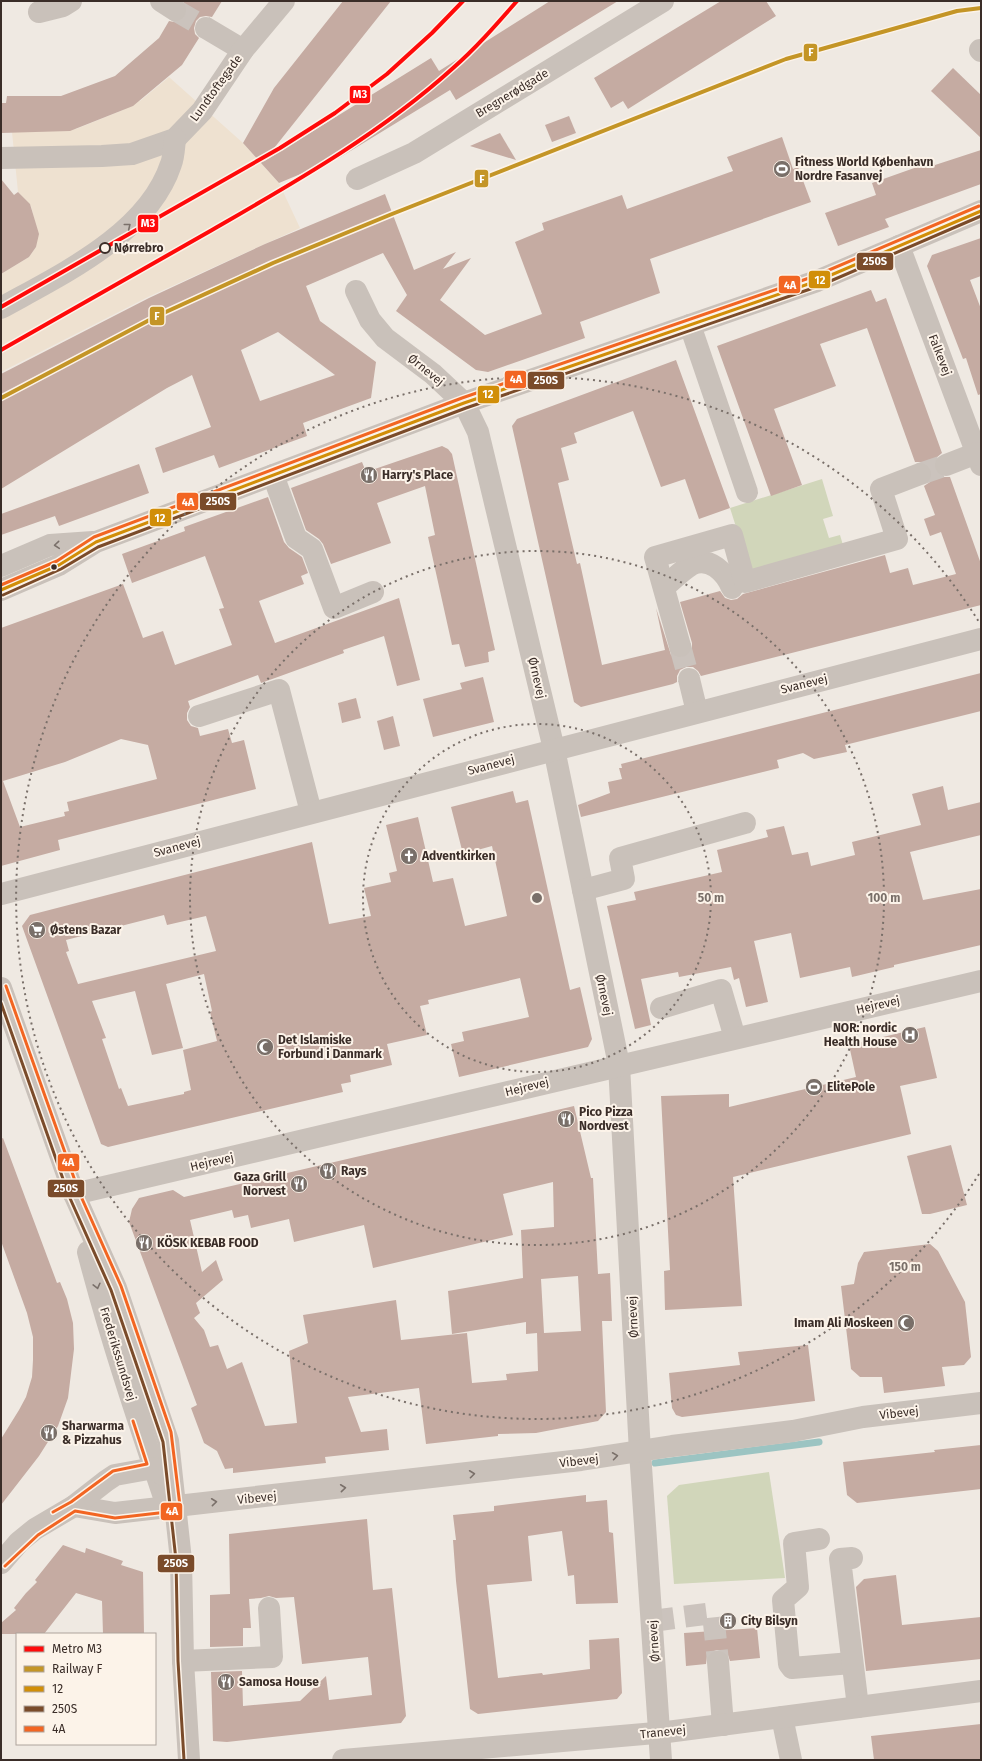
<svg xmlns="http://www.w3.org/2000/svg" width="982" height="1761" viewBox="0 0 982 1761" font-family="'Fira Sans',sans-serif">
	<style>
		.green { fill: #d1d6ba }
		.plaza { fill: #eee1d0 }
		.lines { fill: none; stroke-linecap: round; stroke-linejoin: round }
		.stream { stroke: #9cc4c2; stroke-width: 7 }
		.building { fill: #c5aba2; fill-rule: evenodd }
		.minor-tunnel { stroke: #cbc3bd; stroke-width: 22; stroke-dasharray: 22 11; stroke-linecap: butt }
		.minor { stroke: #c9c1ba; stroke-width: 22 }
		.bus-1-casing { stroke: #fcf3e9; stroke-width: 6 }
		.bus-2-casing { stroke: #fcf3e9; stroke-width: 6 }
		.bus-3-casing { stroke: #fcf3e9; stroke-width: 6 }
		.bus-1 { stroke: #d18e08; stroke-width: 3 }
		.bus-2 { stroke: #7a4b2a; stroke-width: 3 }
		.bus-3 { stroke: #f26522; stroke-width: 3 }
		.rail-1-casing { stroke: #fcf3e9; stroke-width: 7 }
		.rail-1 { stroke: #c49526; stroke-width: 4 }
		.metro-1-casing { stroke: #fcf3e9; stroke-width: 7 }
		.metro-1 { stroke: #ff0a0a; stroke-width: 4 }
		.oneway { stroke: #7a706a }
		.ring { fill: none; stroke: #796f69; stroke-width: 2; stroke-dasharray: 2 4 }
		.stop-dot { fill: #fcf3e9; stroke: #3a2d28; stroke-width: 2 }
		.bus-dot { fill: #3a2d28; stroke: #fcf3e9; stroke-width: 1.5 }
		.labels { text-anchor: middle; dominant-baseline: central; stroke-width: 4; stroke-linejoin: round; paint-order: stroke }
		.street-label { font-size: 12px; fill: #3a2d28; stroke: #fcf3e9 }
		.poi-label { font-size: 12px; font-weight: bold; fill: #3a2d28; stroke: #fcf3e9; text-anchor: start }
		.stop-label { font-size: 12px; font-weight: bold; fill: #3a2d28; stroke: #fcf3e9; text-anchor: start }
		.centre { fill: #796f69; stroke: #fcf3e9; stroke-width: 2 }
		.ring-label { font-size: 12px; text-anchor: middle; font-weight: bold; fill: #796f69; stroke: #fcf3e9; stroke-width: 4; stroke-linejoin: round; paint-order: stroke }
		.line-badge { stroke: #fcf3e9; stroke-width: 1.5 }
		.badge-label { font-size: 11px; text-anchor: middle; font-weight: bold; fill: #fff }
	</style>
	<rect width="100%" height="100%" fill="#efe9e2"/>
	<g class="green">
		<polygon points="822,479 833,516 823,519 829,538 840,535 843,545 751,574 730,508"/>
		<polygon points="769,1472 785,1578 674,1584 667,1496 679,1485"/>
	</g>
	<polygon class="plaza" points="169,77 243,143 279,183 300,228 148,297 1,372 1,274 29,257 36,247 37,230 31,206 18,192 12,132 76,129 123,110 135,96 140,101"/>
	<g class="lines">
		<polyline class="stream" points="655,1463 819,1442"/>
	</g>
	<g class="building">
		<polygon points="183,1 222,1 212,17 206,16 200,17 196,21 194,28 195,34 199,38 182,65 133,106 70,131 1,133 1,103 6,103 7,96 61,96 115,76 159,38 169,21 174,22 180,21 185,17 187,10"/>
		<polygon points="343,1 391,1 263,162 431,58 439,71 550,1 618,1 456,100 450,90 339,158 279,183 243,143 274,88"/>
		<polygon points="721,1 766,1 776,16 628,109 623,101 611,108 594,78"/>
		<polygon points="953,68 981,95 981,138 931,91"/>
		<polygon points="569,116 576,133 552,142 545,125"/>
		<polygon points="500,133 516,160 470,146"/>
		<path d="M 782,137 L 793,169 L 798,167 L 811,202 L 650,259 L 660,293 L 580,322 L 585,338 L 488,372 L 476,370 L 396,311 L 407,295 L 383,253 L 306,286 L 320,321 L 376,362 L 371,398 L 303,423 L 307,436 L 219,468 L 214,455 L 163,473 L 155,448 L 211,427 L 192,375 L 167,388 L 1,489 L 1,374 L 149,298 L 265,244 L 385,194 L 414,270 L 456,252 L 443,269 L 471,258 L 440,300 L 485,335 L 542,314 L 515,242 L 544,230 L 542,223 L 622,195 L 627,209 L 733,171 L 727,157 ZM 278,332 L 335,375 L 260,401 L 241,350 Z"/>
		<polygon points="981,150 981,184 885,219 889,227 838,246 825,213 876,195 872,183 934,161 935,165"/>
		<polygon points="1,179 14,195 18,192 30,204 39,234 36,247 29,257 1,274"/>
		<polygon points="981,238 981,276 970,280 981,309 981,394 978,395 966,358 963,359 927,266 932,255"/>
		<polygon points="871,290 876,302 886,298 942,453 936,458 934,463 934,469 938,475 944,477 950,477 981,564 981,605 701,676 698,671 693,667 686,667 680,670 677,676 677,682 673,684 581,707 574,702 512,426 517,419 676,360 730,508 699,519 685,479 661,487 633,411 574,433 577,443 561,448 569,480 558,483 577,564 580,563 602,665 665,650 656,608 671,655 677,658 684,658 689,655 692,649 692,643 680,602 720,591 725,598 731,600 737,599 743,594 885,555 890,573 908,568 913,585 956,574 941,532 930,536 924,519 935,515 924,486 930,482 932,476 932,470 928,464 922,462 915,462 867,328 820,344 836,386 774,409 802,485 771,496 717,346"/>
		<polygon points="442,446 448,449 452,454 495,650 488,652 489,662 465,667 459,644 452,645 428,537 435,535 425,486 377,503 391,543 331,564 323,544 319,539 306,530 291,488 362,462 366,472"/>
		<polygon points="139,464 149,493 59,526 55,516 1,535 1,514"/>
		<path d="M 268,497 L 284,542 L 289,548 L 302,557 L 308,573 L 301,576 L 304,584 L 259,601 L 275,643 L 399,598 L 420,680 L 397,686 L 384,636 L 343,650 L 344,653 L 275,678 L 261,683 L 258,675 L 188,701 L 190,707 L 187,713 L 187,720 L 191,726 L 198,728 L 200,736 L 228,729 L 232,743 L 244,740 L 256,789 L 58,840 L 60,850 L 1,866 L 1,628 L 123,584 L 143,638 L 163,631 L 175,665 L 232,645 L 219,609 L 224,608 L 205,556 L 132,583 L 122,554 L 185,531 L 184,527 ZM 121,739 L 148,745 L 157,779 L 67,802 L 69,811 L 64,812 L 65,816 L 20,827 L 3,781 L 65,762 Z"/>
		<polygon points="981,673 981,711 845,745 847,752 814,759 803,753 777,760 779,768 581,817 578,805 610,793 608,782 622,779 619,768 622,768 621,764"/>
		<polygon points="483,677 494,722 433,737 423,699 462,689 460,683"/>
		<polygon points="356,698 361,718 342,723 338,703"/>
		<polygon points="393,716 400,746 384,750 377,721"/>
		<polygon points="943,786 948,810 981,802 981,835 910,852 923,900 981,889 981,945 894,965 894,967 852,977 850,967 800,978 791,933 754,941 768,1002 746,1007 739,978 734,980 731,967 679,977 678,972 641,979 651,1025 635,1029 607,906 636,900 634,892 722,872 717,850 768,837 766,830 784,826 792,855 808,852 811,866 855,855 852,842 921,825 912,794"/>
		<path d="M 513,791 L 516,803 L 528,800 L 570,990 L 580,987 L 592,1039 L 588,1047 L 459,1077 L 451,1044 L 464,1041 L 462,1032 L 529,1017 L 520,978 L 428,1000 L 429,1004 L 420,1006 L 427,1035 L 387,1044 L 392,1065 L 350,1075 L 351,1082 L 341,1084 L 343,1092 L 108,1147 L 101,1144 L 22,926 L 30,915 L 312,842 L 329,924 L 371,916 L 364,888 L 391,882 L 389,873 L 397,871 L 386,825 L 418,817 L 433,882 L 453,878 L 465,926 L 507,916 L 492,846 L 463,854 L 451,807 ZM 164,915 L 167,925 L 206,916 L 216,951 L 78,984 L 66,952 L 69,951 L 66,940 ZM 204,974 L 212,1011 L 210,1012 L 217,1041 L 183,1050 L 191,1090 L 184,1092 L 184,1094 L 128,1106 L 121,1088 L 119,1089 L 102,1039 L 106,1038 L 92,1001 L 135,991 L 152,1055 L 183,1048 L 166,984 Z"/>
		<polygon points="925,1027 937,1078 900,1086 911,1134 733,1177 742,1306 665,1310 664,1271 670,1270 661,1096 729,1094 729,1107 856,1077 849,1045"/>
		<path d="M 574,1106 L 591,1178 L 593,1178 L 598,1274 L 610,1273 L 612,1321 L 602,1321 L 606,1412 L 598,1421 L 536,1433 L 498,1434 L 498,1436 L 426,1444 L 419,1388 L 348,1397 L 361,1432 L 387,1429 L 389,1450 L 325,1457 L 326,1463 L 233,1473 L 233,1468 L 225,1469 L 217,1451 L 204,1443 L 191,1408 L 197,1405 L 129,1222 L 132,1209 L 139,1198 L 173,1190 L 184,1197 ZM 553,1182 L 554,1227 L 521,1230 L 523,1278 L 448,1291 L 452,1334 L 526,1322 L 526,1334 L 537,1333 L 538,1371 L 506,1374 L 507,1380 L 472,1383 L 467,1333 L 401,1340 L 396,1300 L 303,1315 L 308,1343 L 289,1351 L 297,1423 L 265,1426 L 242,1362 L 227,1369 L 218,1345 L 210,1347 L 204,1330 L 194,1318 L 200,1313 L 196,1303 L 223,1280 L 216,1260 L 202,1272 L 190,1220 L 232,1210 L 234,1218 L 248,1215 L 251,1228 L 289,1219 L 294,1242 L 364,1225 L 373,1268 L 513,1235 L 503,1194 ZM 578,1276 L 581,1331 L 544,1333 L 541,1279 Z"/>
		<polygon points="3,1138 57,1283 60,1282 67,1299 73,1323 74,1349 68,1398 58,1426 39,1456 1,1505 1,1439 19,1410 26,1397 32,1377 33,1360 33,1337 27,1313 1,1241 1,1139"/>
		<polygon points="951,1145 967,1205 930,1214 922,1214 907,1156"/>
		<polygon points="930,1244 938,1251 965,1302 971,1357 964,1365 942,1367 945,1386 884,1393 882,1377 860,1377 851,1369 841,1286 854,1284 858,1263 864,1252"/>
		<polygon points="808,1345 815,1401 682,1417 676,1415 672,1408 669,1373 740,1365 738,1352"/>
		<polygon points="981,1445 981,1489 857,1503 847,1495 843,1462 935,1452 934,1450"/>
		<polygon points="586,1495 586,1502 607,1500 609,1532 613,1533 618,1603 576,1604 574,1575 568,1576 562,1531 528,1536 532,1581 487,1585 498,1678 542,1673 543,1675 590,1669 589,1640 619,1638 622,1693 617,1699 478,1714 470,1709 456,1581 453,1540 456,1540 453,1515 494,1511 494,1506"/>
		<polygon points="367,1519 373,1590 392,1588 406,1716 401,1723 227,1742 213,1741 211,1672 242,1671 243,1706 300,1701 326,1676 329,1700 372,1695 368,1657 302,1664 294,1597 276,1598 269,1596 261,1598 249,1599 251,1628 243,1628 243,1646 210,1647 210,1595 230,1594 229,1534"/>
		<polygon points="63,1545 85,1553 86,1548 123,1561 121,1565 143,1572 144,1634 103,1634 102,1601 76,1593 44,1634 1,1634 1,1623 16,1610 14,1608 26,1593 37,1582 35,1580"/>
		<polygon points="896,1575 902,1625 981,1617 981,1659 866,1671 856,1587 864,1579"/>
		<polygon points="757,1628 760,1658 730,1661 728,1655 724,1651 717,1650 711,1652 707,1656 706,1664 686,1666 684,1633"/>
		<polygon points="981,1724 981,1760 874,1760 871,1736"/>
	</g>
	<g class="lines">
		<g class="minor-tunnel">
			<polyline points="175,10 206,28"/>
			<polyline points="920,474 946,465"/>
			<polyline points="680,646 689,679"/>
			<polyline points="652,1621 713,1613 718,1662"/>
		</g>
		<g class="minor">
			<polyline points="161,1 175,10"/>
			<polyline points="39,12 63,6 71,1"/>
			<polyline points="206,28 243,50"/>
			<polyline points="980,50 981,51"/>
			<polyline points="1,158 102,156 132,154 175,139 202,111 243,50 284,1"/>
			<polyline points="357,179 414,153 663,1"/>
			<polyline points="899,246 981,465"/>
			<polyline points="356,291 370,320 385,338 433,374 464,403 478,432 554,749 619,1065 640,1452 661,1760"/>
			<path d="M 1,308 C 62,274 148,234 171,164 C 174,156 174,147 175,139"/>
			<polyline points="690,325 747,492"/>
			<polyline points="946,465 977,453"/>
			<polyline points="273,475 296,538 312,549 334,608 373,592"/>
			<polyline points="1,566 50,545 93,542"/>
			<path d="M 664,587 C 673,580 681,571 691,565 C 709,555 726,573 732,588"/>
			<polyline points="1,590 59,565 96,542 464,403 817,281 981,211"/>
			<polyline points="680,646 655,557 732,535 745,582 897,539 881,489 920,474"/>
			<polyline points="689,679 697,712"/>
			<polyline points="199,716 279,690 311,812"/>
			<polyline points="583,890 624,879 620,858 745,823"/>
			<polyline points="1,894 981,639"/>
			<polyline points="1,988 74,1194 116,1288 168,1441 181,1560 183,1661 189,1760"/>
			<polyline points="661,1008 721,990 735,1038"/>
			<polyline points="74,1194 981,981"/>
			<path d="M 88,1252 C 110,1337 138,1420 166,1503"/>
			<polyline points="74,1506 115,1513 581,1460 672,1446 793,1431 863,1417 981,1403"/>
			<polyline points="819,1539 794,1543 798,1587 783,1600 789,1664 792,1668 851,1663"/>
			<polyline points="852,1558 840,1559 858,1707"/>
			<polyline points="1,1563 19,1542 35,1529 74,1506 106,1481 115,1475 154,1468 165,1476"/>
			<polyline points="183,1661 272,1657 269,1608"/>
			<polyline points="718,1662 723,1725"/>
			<polyline points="782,1717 791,1760"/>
			<polyline points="343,1760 667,1732 981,1691"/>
		</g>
		<defs>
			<polyline id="bus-1" points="1,590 59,565 96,542 464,403 817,281 981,211"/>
			<g id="bus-2">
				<polyline points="3,595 61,569 98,547 466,408 819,286 981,216"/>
				<polyline points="1,1003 69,1196 111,1290 163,1442 176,1560 178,1661 184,1760"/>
			</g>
			<g id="bus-3">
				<polyline points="1,585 57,561 94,537 462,398 815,276 979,206"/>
				<polyline points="53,1512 71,1502 113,1471 147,1464 133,1421"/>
				<polyline points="5,1566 38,1535 75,1511 115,1518 176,1511 180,1506 171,1432 121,1286 79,1192 6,986"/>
			</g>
		</defs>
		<use href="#bus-1" class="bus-1-casing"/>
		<use href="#bus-2" class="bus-2-casing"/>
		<use href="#bus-3" class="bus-3-casing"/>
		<use href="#bus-1" class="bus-1"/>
		<use href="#bus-2" class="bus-2"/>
		<use href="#bus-3" class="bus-3"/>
		<defs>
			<polyline id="rail-1" points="1,398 157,316 273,263 392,214 786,59 957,11 981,8"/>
		</defs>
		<use href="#rail-1" class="rail-1-casing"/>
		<use href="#rail-1" class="rail-1"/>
		<defs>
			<g id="metro-1">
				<polyline points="1,307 280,148 335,113 387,74 432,33 463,1"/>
				<path d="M 1,350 C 71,310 141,270 212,230 C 295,182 380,134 452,69 C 476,48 496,25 517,1"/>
			</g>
		</defs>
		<use href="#metro-1" class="metro-1-casing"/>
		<use href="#metro-1" class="metro-1"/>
	</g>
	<defs><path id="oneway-chevron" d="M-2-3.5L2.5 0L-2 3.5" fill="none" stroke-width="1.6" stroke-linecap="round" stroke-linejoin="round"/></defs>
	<g class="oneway">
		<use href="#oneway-chevron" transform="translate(128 226) rotate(-39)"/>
		<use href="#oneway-chevron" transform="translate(57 545) rotate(175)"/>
		<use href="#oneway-chevron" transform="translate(97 1286) rotate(76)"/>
		<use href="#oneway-chevron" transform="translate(615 1456) rotate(-8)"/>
		<use href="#oneway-chevron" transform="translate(472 1474) rotate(-7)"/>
		<use href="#oneway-chevron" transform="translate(343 1488) rotate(-6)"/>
		<use href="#oneway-chevron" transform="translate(214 1502) rotate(-6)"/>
	</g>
	<g class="ring">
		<circle cx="537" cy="898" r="174"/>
		<circle cx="537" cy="898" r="347"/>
		<path d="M979 1174A521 521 0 1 1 979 622"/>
	</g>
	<defs>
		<symbol id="stadium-disc" viewBox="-11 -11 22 22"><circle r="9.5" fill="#796f69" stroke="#fcf3e9"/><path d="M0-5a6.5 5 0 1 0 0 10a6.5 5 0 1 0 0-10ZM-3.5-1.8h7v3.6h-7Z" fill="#fff"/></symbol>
		<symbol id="restaurant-disc" viewBox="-11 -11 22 22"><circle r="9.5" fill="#796f69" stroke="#fcf3e9"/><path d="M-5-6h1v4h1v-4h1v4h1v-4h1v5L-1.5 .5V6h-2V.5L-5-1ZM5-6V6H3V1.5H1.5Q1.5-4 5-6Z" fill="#fff"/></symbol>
		<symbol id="church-disc" viewBox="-11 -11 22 22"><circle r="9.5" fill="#796f69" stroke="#fcf3e9"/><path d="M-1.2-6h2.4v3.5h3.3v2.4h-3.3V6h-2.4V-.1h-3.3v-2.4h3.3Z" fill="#fff"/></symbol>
		<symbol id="supermarket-disc" viewBox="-11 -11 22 22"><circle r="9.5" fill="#796f69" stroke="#fcf3e9"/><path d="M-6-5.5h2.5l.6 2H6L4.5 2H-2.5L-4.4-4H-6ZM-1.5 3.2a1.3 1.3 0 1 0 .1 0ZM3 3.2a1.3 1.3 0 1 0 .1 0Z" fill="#fff"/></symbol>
		<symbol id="hospital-disc" viewBox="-11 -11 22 22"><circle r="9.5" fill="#796f69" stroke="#fcf3e9"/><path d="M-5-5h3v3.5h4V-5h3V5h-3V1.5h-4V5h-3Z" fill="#fff"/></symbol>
		<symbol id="mosque-disc" viewBox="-11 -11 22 22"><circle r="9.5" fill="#796f69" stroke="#fcf3e9"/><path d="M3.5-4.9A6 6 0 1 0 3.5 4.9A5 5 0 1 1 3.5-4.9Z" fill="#fff"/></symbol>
		<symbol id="building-disc" viewBox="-11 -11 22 22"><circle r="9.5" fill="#796f69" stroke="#fcf3e9"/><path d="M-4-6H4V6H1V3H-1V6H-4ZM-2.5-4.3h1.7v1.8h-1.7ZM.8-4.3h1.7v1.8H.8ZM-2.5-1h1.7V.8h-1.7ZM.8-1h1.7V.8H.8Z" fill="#fff"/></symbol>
	</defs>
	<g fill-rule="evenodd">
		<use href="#stadium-disc" x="772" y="159" width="20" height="20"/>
		<use href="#restaurant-disc" x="359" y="465" width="20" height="20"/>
		<use href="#church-disc" x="399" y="846" width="20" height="20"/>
		<use href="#supermarket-disc" x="27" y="920" width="20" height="20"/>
		<use href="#hospital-disc" x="900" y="1025" width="20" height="20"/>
		<use href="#mosque-disc" x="255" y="1037" width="20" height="20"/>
		<use href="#stadium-disc" x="804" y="1077" width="20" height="20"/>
		<use href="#restaurant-disc" x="556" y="1109" width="20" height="20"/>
		<use href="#restaurant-disc" x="318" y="1161" width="20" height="20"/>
		<use href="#restaurant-disc" x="289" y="1174" width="20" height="20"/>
		<use href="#restaurant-disc" x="134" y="1233" width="20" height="20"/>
		<use href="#mosque-disc" x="896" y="1313" width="20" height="20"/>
		<use href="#restaurant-disc" x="39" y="1423" width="20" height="20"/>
		<use href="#building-disc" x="718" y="1611" width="20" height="20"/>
		<use href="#restaurant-disc" x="216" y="1672" width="20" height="20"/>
	</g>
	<circle class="stop-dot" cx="105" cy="248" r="5"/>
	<circle class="bus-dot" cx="54" cy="567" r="3.5"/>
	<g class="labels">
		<g class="street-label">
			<text transform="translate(216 88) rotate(-54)">Lundtoftegade</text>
			<text transform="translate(512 93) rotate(-31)">Bregnerødgade</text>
			<text transform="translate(940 355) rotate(69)">Falkevej</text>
			<text transform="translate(426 370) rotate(39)">Ørnevej</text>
			<text transform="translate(537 678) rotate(77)">Ørnevej</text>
			<text transform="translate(804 684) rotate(-14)">Svanevej</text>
			<text transform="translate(491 765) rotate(-15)">Svanevej</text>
			<text transform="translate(177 847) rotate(-15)">Svanevej</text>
			<text transform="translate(604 995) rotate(78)">Ørnevej</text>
			<text transform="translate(878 1005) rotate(-13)">Hejrevej</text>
			<text transform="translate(527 1087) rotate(-14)">Hejrevej</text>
			<text transform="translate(212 1162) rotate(-13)">Hejrevej</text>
			<text transform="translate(633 1317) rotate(-93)">Ørnevej</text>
			<text transform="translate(118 1354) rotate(73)">Frederikssundsvej</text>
			<text transform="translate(899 1413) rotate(-7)">Vibevej</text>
			<text transform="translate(579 1461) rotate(-7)">Vibevej</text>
			<text transform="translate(257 1498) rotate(-6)">Vibevej</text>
			<text transform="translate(654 1641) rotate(-94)">Ørnevej</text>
			<text transform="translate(663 1732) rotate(-6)">Tranevej</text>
		</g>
		<g class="poi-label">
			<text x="795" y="162">Fitness World København<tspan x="795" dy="14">Nordre Fasanvej</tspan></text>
			<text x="382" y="475">Harry's Place</text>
			<text x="422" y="856">Adventkirken</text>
			<text x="50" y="930">Østens Bazar</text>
			<text x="897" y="1028" text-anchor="end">NOR: nordic<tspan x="897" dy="14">Health House</tspan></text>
			<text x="278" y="1040">Det Islamiske<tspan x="278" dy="14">Forbund i Danmark</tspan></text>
			<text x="827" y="1087">ElitePole</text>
			<text x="579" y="1112">Pico Pizza<tspan x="579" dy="14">Nordvest</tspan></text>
			<text x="341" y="1171">Rays</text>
			<text x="286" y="1177" text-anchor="end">Gaza Grill<tspan x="286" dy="14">Norvest</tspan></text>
			<text x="157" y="1243">KÖSK KEBAB FOOD</text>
			<text x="893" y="1323" text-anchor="end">Imam Ali Moskeen</text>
			<text x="62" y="1426">Sharwarma<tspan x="62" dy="14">&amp; Pizzahus</tspan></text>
			<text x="741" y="1621">City Bilsyn</text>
			<text x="239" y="1682">Samosa House</text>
		</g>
		<g class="stop-label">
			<text x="114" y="248">Nørrebro</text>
		</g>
	</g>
	<circle cx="537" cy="898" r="6" class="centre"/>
	<g class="ring-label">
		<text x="711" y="902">50 m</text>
		<text x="884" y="902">100 m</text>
		<text x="905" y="1271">150 m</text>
	</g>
	<g class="line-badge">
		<rect x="803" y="43" width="15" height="19" rx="4" fill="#c49526"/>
		<rect x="349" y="85" width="22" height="19" rx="4" fill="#ff0a0a"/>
		<rect x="474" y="169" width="15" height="19" rx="4" fill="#c49526"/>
		<rect x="137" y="214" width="22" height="19" rx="4" fill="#ff0a0a"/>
		<rect x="856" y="252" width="38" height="19" rx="4" fill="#7a4b2a"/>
		<rect x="808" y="270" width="23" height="19" rx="4" fill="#d18e08"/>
		<rect x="778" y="275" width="23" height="19" rx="4" fill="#f26522"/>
		<rect x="149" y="306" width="16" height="20" rx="4" fill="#c49526"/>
		<rect x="504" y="370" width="23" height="19" rx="4" fill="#f26522"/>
		<rect x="527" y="371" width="38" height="19" rx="4" fill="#7a4b2a"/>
		<rect x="477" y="385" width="23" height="19" rx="4" fill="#d18e08"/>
		<rect x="199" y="492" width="38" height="19" rx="4" fill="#7a4b2a"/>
		<rect x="176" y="492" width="23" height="19" rx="4" fill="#f26522"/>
		<rect x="149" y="508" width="23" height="19" rx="4" fill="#d18e08"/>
		<rect x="57" y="1153" width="23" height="19" rx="4" fill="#f26522"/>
		<rect x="47" y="1179" width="38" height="19" rx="4" fill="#7a4b2a"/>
		<rect x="160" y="1502" width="23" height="19" rx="4" fill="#f26522"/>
		<rect x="157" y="1554" width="38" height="19" rx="4" fill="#7a4b2a"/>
	</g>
	<g class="badge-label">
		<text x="811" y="56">F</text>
		<text x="360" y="98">M3</text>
		<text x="482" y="183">F</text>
		<text x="148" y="227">M3</text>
		<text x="875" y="265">250S</text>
		<text x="820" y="284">12</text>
		<text x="790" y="289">4A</text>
		<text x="157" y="320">F</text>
		<text x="516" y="383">4A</text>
		<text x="546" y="384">250S</text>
		<text x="488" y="398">12</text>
		<text x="218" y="505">250S</text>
		<text x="188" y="506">4A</text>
		<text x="160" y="522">12</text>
		<text x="68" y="1166">4A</text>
		<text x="66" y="1192">250S</text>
		<text x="172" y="1515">4A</text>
		<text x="176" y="1567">250S</text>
	</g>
	<rect width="982" height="1761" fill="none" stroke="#3a2d28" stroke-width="4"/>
	<rect x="16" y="1633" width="140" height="112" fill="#fcf3e9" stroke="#aea49c"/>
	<rect x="24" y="1646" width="20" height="6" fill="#ff0a0a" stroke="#aea49c"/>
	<text x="52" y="1653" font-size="12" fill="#3a2d28">Metro M3</text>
	<rect x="24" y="1666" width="20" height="6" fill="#c49526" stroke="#aea49c"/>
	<text x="52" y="1673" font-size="12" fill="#3a2d28">Railway F</text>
	<rect x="24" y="1686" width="20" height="6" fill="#d18e08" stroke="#aea49c"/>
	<text x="52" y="1693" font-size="12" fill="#3a2d28">12</text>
	<rect x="24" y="1706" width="20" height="6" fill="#7a4b2a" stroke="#aea49c"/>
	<text x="52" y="1713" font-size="12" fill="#3a2d28">250S</text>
	<rect x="24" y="1726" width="20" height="6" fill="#f26522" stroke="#aea49c"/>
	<text x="52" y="1733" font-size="12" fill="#3a2d28">4A</text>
</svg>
